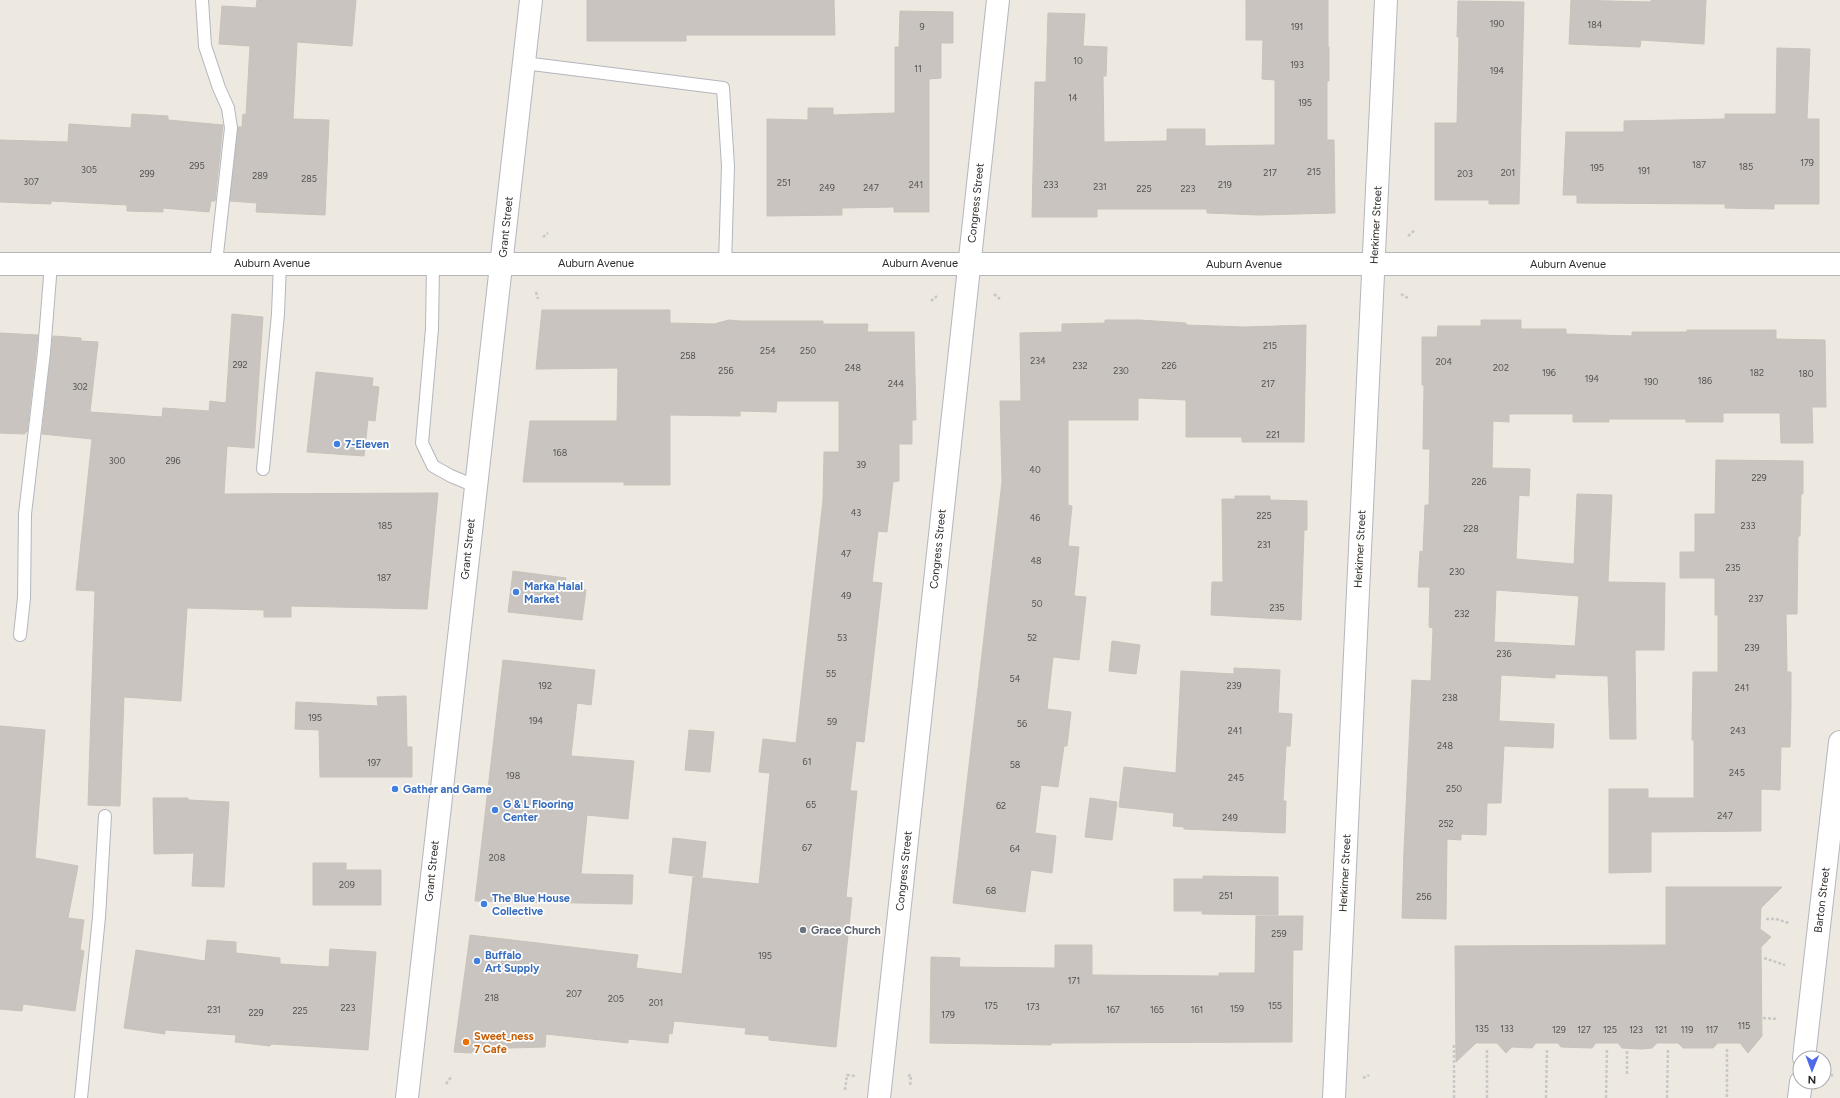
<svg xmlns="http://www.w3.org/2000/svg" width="1840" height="1098" viewBox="0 0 1840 1098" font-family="Figtree,sans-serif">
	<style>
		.building { fill: #c9c4bf; stroke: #c8c3ba; fill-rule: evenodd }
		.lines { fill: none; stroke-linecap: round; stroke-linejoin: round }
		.lane-casing { stroke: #b4b6be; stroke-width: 14 }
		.street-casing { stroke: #b4b6be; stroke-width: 24 }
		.secondary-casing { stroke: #b4b6be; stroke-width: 24 }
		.path { stroke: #c8c8c8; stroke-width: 2.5; stroke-dasharray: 3 2; stroke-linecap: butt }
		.lane { stroke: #fff; stroke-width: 12 }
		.street { stroke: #fff; stroke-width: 22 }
		.secondary { stroke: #fff; stroke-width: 22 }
		.shop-dot { fill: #3f7fe0; stroke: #fff; stroke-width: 1.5 }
		.worship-dot { fill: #6b7280; stroke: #fff; stroke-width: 1.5 }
		.food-dot { fill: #e8710a; stroke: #fff; stroke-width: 1.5 }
		.labels { text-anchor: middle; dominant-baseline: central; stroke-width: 3.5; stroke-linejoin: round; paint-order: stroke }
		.number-label { font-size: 9px; fill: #535251 }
		.street-label { font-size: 11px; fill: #2c2c2c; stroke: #fff }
		.shop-label { font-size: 11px; font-weight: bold; fill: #366cbe; stroke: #fff; text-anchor: start }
		.worship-label { font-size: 11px; font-weight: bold; fill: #5b616d; stroke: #fff; text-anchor: start }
		.food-label { font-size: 11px; font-weight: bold; fill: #c56008; stroke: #fff; text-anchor: start }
	</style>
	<rect width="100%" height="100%" fill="#ede8e0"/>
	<g class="building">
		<polygon points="257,0 356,0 352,46 297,42 293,119 329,120 325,215 256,212 257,203 230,201 238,127 242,127 243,114 246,115 250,46 219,44 222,6 256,8"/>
		<polygon points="587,0 834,0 835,35 686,35 686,41 587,41"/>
		<polygon points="1246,0 1328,0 1328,47 1329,47 1329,81 1327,81 1327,140 1334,140 1335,213 1259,215 1207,213 1207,209 1097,209 1097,217 1032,217 1035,82 1046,82 1048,13 1085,14 1083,46 1107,47 1106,76 1103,76 1104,142 1167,141 1167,129 1205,129 1205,146 1275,145 1275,80 1262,79 1263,40 1246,40"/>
		<polygon points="1571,0 1651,2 1651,0 1706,0 1704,44 1641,40 1640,47 1569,44"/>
		<polygon points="1458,1 1524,2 1519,204 1489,204 1489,200 1435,200 1435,123 1457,123 1459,37 1457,37"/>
		<polygon points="900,11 953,12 953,43 941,43 941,78 929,79 929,212 894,212 894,207 842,208 842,215 767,216 767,119 808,120 808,108 833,108 833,115 895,113 895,47 899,47"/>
		<polygon points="1777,48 1810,49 1807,119 1819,119 1819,204 1774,204 1774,209 1725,208 1725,204 1577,203 1577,195 1563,195 1566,132 1624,132 1624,121 1725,119 1725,114 1776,114"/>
		<polygon points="132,114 168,116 168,120 223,125 215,201 211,201 209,212 163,208 163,212 127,211 127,205 51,201 51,204 0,202 0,140 68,142 69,124 131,128"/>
		<polygon points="542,310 670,310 670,323 714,324 729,320 740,321 823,321 823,324 868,324 867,332 914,332 916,420 912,420 912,444 899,444 899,481 893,482 887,532 878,531 872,582 882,583 864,742 856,741 850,791 857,791 846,897 852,898 836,1047 769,1040 769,1036 745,1034 746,1028 674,1021 672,1034 669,1033 668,1043 628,1039 628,1043 546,1034 545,1047 476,1049 471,1053 454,1052 470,935 638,955 636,968 682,974 693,877 759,884 770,773 759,772 763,739 796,743 823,500 824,452 839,452 839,401 777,401 776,412 740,411 740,416 670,415 670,485 624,485 624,482 523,482 530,421 617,421 618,368 536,369"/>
		<polygon points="232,314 263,317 254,448 227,446 224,494 438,493 427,609 291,606 291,617 264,617 264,610 187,608 181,701 124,697 120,806 88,805 95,591 76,590 92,439 42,434 53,336 81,338 81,341 98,342 90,412 162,417 163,408 209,411 210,401 226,403"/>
		<polygon points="1105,320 1139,320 1186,323 1186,325 1244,327 1306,325 1304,442 1242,442 1242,437 1186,437 1186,400 1138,398 1138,420 1068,420 1068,505 1072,506 1068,546 1079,547 1074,596 1086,597 1079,660 1053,657 1047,709 1071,712 1067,746 1064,746 1058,787 1041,785 1035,833 1056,836 1052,873 1031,870 1025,912 953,903 1002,482 1000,401 1021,401 1020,333 1062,332 1062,324 1105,323"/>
		<path d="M 1481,320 L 1521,320 L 1521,329 L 1566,329 L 1566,334 L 1632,336 L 1632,332 L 1687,332 L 1687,330 L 1776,330 L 1776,339 L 1825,340 L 1826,407 L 1812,407 L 1813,443 L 1781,443 L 1780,413 L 1723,413 L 1723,422 L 1686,422 L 1686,419 L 1609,419 L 1609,422 L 1573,422 L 1573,414 L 1509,414 L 1509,422 L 1493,421 L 1492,468 L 1530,469 L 1529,496 L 1519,495 L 1516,559 L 1574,564 L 1577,494 L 1612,495 L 1608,582 L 1665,583 L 1664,650 L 1635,650 L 1636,739 L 1610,739 L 1608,676 L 1555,674 L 1555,678 L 1501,675 L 1499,721 L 1554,724 L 1553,748 L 1504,746 L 1501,803 L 1487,803 L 1486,835 L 1461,834 L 1461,840 L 1447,839 L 1446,919 L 1402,918 L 1404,850 L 1412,680 L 1431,681 L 1433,628 L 1429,627 L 1430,587 L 1418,587 L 1420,551 L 1423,552 L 1425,505 L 1429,505 L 1430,449 L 1423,449 L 1424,385 L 1422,385 L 1422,337 L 1437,337 L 1438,326 L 1481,326 ZM 1496,590 L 1579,596 L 1575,646 L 1494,642 Z"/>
		<polygon points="0,333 38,335 27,432 25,432 25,434 0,433"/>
		<polygon points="316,372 373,378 372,386 379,387 375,421 368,420 364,456 307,452"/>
		<polygon points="1716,460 1803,461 1803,494 1801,494 1800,536 1798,536 1797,614 1786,614 1787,672 1791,672 1791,705 1790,747 1781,747 1780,790 1761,789 1761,831 1651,832 1651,872 1609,873 1609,789 1648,789 1648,798 1694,798 1694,740 1692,740 1693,672 1718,672 1718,615 1715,615 1715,578 1680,578 1680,552 1695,552 1695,514 1715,514"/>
		<polygon points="1235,496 1270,496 1270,500 1307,501 1307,530 1304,530 1301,620 1211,615 1212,582 1223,582 1222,499 1235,499"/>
		<polygon points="513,571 566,578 565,588 586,590 582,620 508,612"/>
		<polygon points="1112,641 1140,645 1136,674 1109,671"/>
		<polygon points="503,660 595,670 591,705 577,703 571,756 634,761 628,819 587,815 581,874 633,875 632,904 475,901"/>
		<polygon points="1234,668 1280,670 1278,713 1292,714 1290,746 1286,746 1283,801 1286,801 1285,833 1184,829 1184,827 1173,826 1174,813 1119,807 1124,767 1176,773 1181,671 1234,674"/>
		<polygon points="406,696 407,747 412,747 412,777 320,777 319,730 295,729 296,702 378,706 377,697"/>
		<polygon points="0,726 45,730 35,858 78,866 68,918 84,920 80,950 84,951 75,1011 23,1004 22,1011 0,1009"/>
		<polygon points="689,730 714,732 710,772 685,770"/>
		<polygon points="153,798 188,798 188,800 229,802 224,887 192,886 194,853 154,854"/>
		<polygon points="1090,798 1117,802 1112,840 1085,837"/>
		<polygon points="673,838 706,842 702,877 669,873"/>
		<polygon points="313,863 346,863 346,870 381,870 381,905 313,905"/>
		<polygon points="1203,876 1278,877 1278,915 1202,914 1202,911 1174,911 1174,879 1203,879"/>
		<polygon points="1666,887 1782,887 1761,908 1760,929 1771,937 1761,947 1762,1036 1748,1053 1740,1043 1718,1043 1713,1048 1683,1048 1678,1043 1657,1043 1652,1048 1641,1049 1622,1048 1618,1043 1596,1043 1592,1048 1561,1047 1558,1043 1536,1043 1532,1048 1512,1047 1506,1053 1497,1043 1476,1043 1456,1062 1455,946 1666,945"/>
		<polygon points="1256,916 1303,916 1302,950 1293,950 1292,1042 1051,1043 1051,1045 930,1043 931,957 960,958 959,967 1055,968 1055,945 1092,945 1092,975 1219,976 1219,973 1255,973"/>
		<polygon points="207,940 236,942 236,953 280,958 280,964 329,967 330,949 376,952 368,1050 271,1044 270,1046 235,1042 236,1035 165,1030 165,1034 124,1028 136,950 205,961"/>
	</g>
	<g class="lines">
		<defs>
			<g id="lane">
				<polyline points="202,0 205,46 219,88 228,108 231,128 216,263"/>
				<polyline points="524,63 723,88 728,166 725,264"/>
				<polyline points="433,264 432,329 422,443 433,466 451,476 475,486"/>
				<polyline points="263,469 278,314 280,263"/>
				<polyline points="20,635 24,598 25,514 44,352 51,264"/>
				<polyline points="81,1098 99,917 105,816"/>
			</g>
			<g id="street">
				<polyline points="0,264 1840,264"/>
				<polyline points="1804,1058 1840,742"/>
				<polyline points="879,1098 998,0"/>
				<polyline points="1334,1098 1386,0"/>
				<polyline points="1799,1098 1801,1082"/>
			</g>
			<polyline id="secondary" points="407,1098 531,0"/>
		</defs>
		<use href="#lane" class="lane-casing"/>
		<use href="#street" class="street-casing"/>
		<use href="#secondary" class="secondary-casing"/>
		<g class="path">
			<polyline points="1408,236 1415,230"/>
			<polyline points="543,237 548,233"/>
			<polyline points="536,292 538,299"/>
			<polyline points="994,294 1000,299"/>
			<polyline points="1401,294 1408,298"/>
			<polyline points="931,301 937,296"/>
			<polyline points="1766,919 1776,919 1789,923"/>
			<polyline points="1764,958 1785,965"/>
			<polyline points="1763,1018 1778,1019"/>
			<polyline points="1727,1049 1727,1098"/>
			<polyline points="1627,1074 1627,1050"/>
			<polyline points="908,1076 911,1075 910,1086"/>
			<polyline points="1826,1077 1833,1075"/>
			<polyline points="1363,1078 1369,1075"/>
			<polyline points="446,1084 452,1076"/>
			<polyline points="845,1090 847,1075 855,1076"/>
			<polyline points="1454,1098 1454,1045"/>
			<polyline points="1487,1098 1487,1049"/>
			<polyline points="1546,1098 1547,1049"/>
			<polyline points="1606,1098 1607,1048"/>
			<polyline points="1667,1098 1668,1048"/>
		</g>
		<use href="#lane" class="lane"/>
		<use href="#street" class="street"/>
		<use href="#secondary" class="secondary"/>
	</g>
	<g class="shop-dot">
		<circle cx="337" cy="444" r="4"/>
		<circle cx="516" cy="592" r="4"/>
		<circle cx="395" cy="789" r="4"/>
		<circle cx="495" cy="810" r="4"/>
		<circle cx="484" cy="904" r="4"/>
		<circle cx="477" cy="961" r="4"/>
	</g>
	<circle class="worship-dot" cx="803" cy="930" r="4"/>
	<circle class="food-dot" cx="466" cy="1042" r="4"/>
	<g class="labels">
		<g class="number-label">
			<text x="1497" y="23">190</text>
			<text x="1595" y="24">184</text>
			<text x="922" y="26">9</text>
			<text x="1297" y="26">191</text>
			<text x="1078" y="60">10</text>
			<text x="1297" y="64">193</text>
			<text x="918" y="68">11</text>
			<text x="1497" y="70">194</text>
			<text x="1073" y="97">14</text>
			<text x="1305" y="102">195</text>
			<text x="1807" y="162">179</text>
			<text x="1699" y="164">187</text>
			<text x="197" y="165">295</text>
			<text x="1746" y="166">185</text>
			<text x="1597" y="167">195</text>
			<text x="89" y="169">305</text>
			<text x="1644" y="170">191</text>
			<text x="1314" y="171">215</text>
			<text x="1270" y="172">217</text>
			<text x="1508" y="172">201</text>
			<text x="147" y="173">299</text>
			<text x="1465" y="173">203</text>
			<text x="260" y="175">289</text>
			<text x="309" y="178">285</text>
			<text x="31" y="181">307</text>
			<text x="784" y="182">251</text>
			<text x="916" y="184">241</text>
			<text x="1051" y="184">233</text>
			<text x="1225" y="184">219</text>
			<text x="1100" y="186">231</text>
			<text x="827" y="187">249</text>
			<text x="871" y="187">247</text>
			<text x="1144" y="188">225</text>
			<text x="1188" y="188">223</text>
			<text x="1270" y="345">215</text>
			<text x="768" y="350">254</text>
			<text x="808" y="350">250</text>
			<text x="688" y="355">258</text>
			<text x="1038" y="360">234</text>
			<text x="1444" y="361">204</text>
			<text x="240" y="364">292</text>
			<text x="1080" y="365">232</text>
			<text x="1169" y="365">226</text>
			<text x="853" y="367">248</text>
			<text x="1501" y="367">202</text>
			<text x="726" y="370">256</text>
			<text x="1121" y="370">230</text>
			<text x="1549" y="372">196</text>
			<text x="1757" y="372">182</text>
			<text x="1806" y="373">180</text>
			<text x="1592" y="378">194</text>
			<text x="1705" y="380">186</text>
			<text x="1651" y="381">190</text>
			<text x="896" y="383">244</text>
			<text x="1268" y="383">217</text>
			<text x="80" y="386">302</text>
			<text x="1273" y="434">221</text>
			<text x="560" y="452">168</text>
			<text x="117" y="460">300</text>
			<text x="173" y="460">296</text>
			<text x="861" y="464">39</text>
			<text x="1035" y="469">40</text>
			<text x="1759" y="477">229</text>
			<text x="1479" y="481">226</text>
			<text x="856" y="512">43</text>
			<text x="1264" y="515">225</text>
			<text x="1035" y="517">46</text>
			<text x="385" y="525">185</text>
			<text x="1748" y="525">233</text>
			<text x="1471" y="528">228</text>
			<text x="1264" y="544">231</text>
			<text x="846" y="553">47</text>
			<text x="1036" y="560">48</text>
			<text x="1733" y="567">235</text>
			<text x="1457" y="571">230</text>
			<text x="384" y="577">187</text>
			<text x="846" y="595">49</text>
			<text x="1756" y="598">237</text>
			<text x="1037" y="603">50</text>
			<text x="1277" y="607">235</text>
			<text x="1462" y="613">232</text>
			<text x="842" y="637">53</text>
			<text x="1032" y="637">52</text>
			<text x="1752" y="647">239</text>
			<text x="1504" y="653">236</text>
			<text x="831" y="673">55</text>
			<text x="1015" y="678">54</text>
			<text x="545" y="685">192</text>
			<text x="1234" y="685">239</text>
			<text x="1742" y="687">241</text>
			<text x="1450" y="697">238</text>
			<text x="315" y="717">195</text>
			<text x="536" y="720">194</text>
			<text x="832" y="721">59</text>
			<text x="1022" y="723">56</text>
			<text x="1235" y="730">241</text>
			<text x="1738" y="730">243</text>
			<text x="1445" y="745">248</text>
			<text x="807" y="761">61</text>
			<text x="374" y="762">197</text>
			<text x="1015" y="764">58</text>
			<text x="1737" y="772">245</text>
			<text x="513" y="775">198</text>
			<text x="1236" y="777">245</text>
			<text x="1454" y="788">250</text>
			<text x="811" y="804">65</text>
			<text x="1001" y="805">62</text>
			<text x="1725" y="815">247</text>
			<text x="1230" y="817">249</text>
			<text x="1446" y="823">252</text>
			<text x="807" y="847">67</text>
			<text x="1015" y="848">64</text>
			<text x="497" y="857">208</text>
			<text x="347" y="884">209</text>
			<text x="991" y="890">68</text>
			<text x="1226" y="895">251</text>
			<text x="1424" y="896">256</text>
			<text x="1279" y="933">259</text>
			<text x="765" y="955">195</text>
			<text x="1074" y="980">171</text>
			<text x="574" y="993">207</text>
			<text x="492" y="997">218</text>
			<text x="616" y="998">205</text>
			<text x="656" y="1002">201</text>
			<text x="991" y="1005">175</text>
			<text x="1275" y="1005">155</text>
			<text x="1033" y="1006">173</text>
			<text x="348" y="1007">223</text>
			<text x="1237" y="1008">159</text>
			<text x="214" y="1009">231</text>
			<text x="1113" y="1009">167</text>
			<text x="1157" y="1009">165</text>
			<text x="1197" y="1009">161</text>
			<text x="300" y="1010">225</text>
			<text x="256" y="1012">229</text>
			<text x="948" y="1014">179</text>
			<text x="1744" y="1025">115</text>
			<text x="1482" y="1028">135</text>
			<text x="1507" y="1028">133</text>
			<text x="1559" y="1029">129</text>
			<text x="1584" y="1029">127</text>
			<text x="1610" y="1029">125</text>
			<text x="1636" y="1029">123</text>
			<text x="1661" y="1029">121</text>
			<text x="1687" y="1029">119</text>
			<text x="1712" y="1029">117</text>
		</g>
		<g class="street-label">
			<text transform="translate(976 203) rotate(-84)">Congress Street</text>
			<text transform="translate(1376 225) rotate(-87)">Herkimer Street</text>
			<text transform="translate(506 227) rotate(-84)">Grant Street</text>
			<text x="272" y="263">Auburn Avenue</text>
			<text x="596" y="263">Auburn Avenue</text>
			<text x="920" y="263">Auburn Avenue</text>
			<text x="1244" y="264">Auburn Avenue</text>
			<text x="1568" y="264">Auburn Avenue</text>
			<text transform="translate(468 549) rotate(-84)">Grant Street</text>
			<text transform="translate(938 549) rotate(-84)">Congress Street</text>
			<text transform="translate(1360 549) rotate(-87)">Herkimer Street</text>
			<text transform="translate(432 871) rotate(-84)">Grant Street</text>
			<text transform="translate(904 871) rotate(-84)">Congress Street</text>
			<text transform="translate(1345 873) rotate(-87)">Herkimer Street</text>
			<text transform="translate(1822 900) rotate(-83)">Barton Street</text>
		</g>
		<g class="shop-label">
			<text x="345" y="444">7-Eleven</text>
			<text x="524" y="586">Marka Halal<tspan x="524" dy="13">Market</tspan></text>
			<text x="403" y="789">Gather and Game</text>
			<text x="503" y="804">G &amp; L Flooring<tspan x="503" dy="13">Center</tspan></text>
			<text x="492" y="898">The Blue House<tspan x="492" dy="13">Collective</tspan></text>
			<text x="485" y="955">Buffalo<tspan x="485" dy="13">Art Supply</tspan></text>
		</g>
		<g class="worship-label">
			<text x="811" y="930">Grace Church</text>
		</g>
		<g class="food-label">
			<text x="474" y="1036">Sweet_ness<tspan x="474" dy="13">7 Cafe</tspan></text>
		</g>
	</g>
	<g transform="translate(1812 1070) rotate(181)"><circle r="19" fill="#ffffff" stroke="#ababab"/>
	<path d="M0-3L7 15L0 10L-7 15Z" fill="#5069ea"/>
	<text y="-6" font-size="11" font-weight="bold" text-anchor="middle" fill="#2c2c2c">N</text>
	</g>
</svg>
